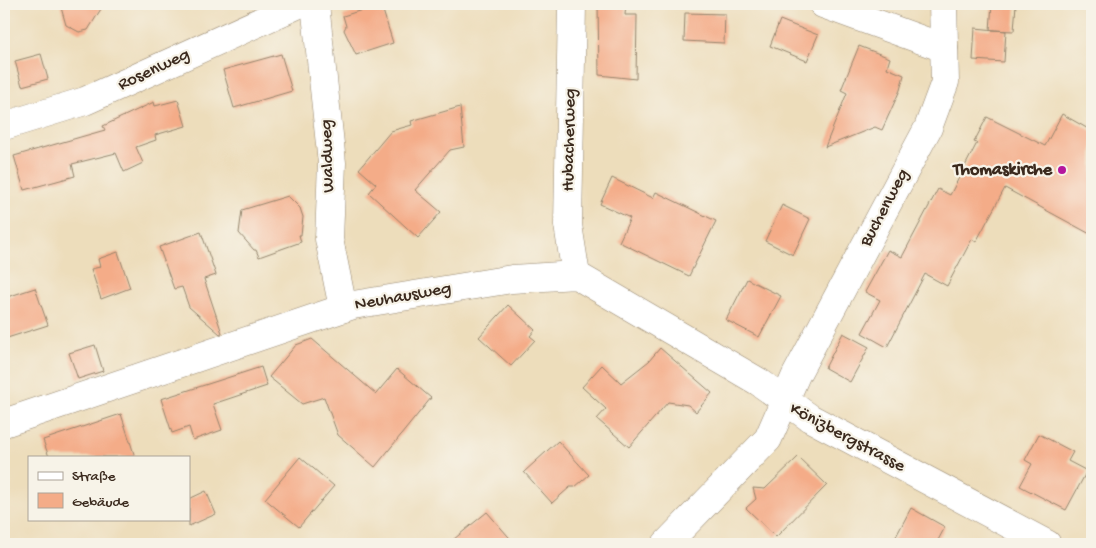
<svg xmlns="http://www.w3.org/2000/svg" width="1096" height="548" viewBox="0 0 1096 548" font-family="'Gochi Hand',sans-serif">
	<style>
		.building { fill: #f4ac88 }
		.lines { fill: none; stroke-linecap: round; stroke-linejoin: round }
		.minor-casing { stroke: #94846c; stroke-width: 29 }
		.minor { stroke: #fff; stroke-width: 28 }
		.poi-dot { fill: #b5179e; stroke: #f7f3e8; stroke-width: 2 }
		.labels { text-anchor: middle; dominant-baseline: central; stroke-width: 4.5; stroke-linejoin: round; paint-order: stroke }
		.street-label { font-size: 18px; fill: #3b2a1e; stroke: #f7f3e8 }
		.poi-label { font-size: 18px; font-weight: bold; fill: #3b2a1e; stroke: #f7f3e8; text-anchor: end }
	</style>
	<rect width="100%" height="100%" fill="#f7f3e8"/>
	<filter id="ink" filterUnits="userSpaceOnUse"><feTurbulence type="fractalNoise" baseFrequency=".02" numOctaves="2"/><feDisplacementMap in="SourceGraphic" scale="10" xChannelSelector="R" yChannelSelector="G"/><feConvolveMatrix kernelMatrix="1 2 1 2 8 2 1 2 1" color-interpolation-filters="sRGB"/></filter>
	<filter id="wash" filterUnits="userSpaceOnUse"><feTurbulence type="fractalNoise" baseFrequency=".0096" numOctaves="4" result="noise"/><feDisplacementMap in="SourceGraphic" scale="20" xChannelSelector="R" yChannelSelector="G"/><feGaussianBlur stdDeviation="1.12" result="paint"/><feColorMatrix in="noise" values="0 0 0 0 0 0 0 0 0 0 0 0 0 0 0 0 0 1.4 0 .05"/><feComposite in="paint" operator="in"/></filter>
	<g filter="url(#wash)">
		<rect width="100%" height="100%" fill="#edddbb"/>
		<g id="blocks">
			<g class="building">
				<polygon points="60,4 104,4 88,30 79,32 66,25"/>
				<polygon points="381,4 393,43 356,55 344,30 346,26 343,16"/>
				<polygon points="598,4 626,4 625,15 637,15 636,79 599,75"/>
				<polygon points="992,4 1016,4 1014,31 990,30"/>
				<polygon points="685,13 725,14 724,43 684,41"/>
				<polygon points="780,20 818,35 807,61 770,46"/>
				<polygon points="975,28 1006,31 1004,62 973,60"/>
				<polygon points="859,46 890,58 887,68 904,75 900,90 882,130 875,127 825,147 847,93 841,90"/>
				<polygon points="41,54 48,79 22,86 15,61"/>
				<polygon points="281,54 292,91 234,108 223,70"/>
				<polygon points="178,100 186,126 155,135 156,140 136,147 143,163 124,172 116,153 72,164 75,176 24,190 14,156 105,130 103,126 154,102 155,106"/>
				<polygon points="460,107 464,147 450,150 415,190 441,212 418,238 369,193 376,184 359,169 391,131 412,125 411,121"/>
				<polygon points="1062,114 1092,131 1092,235 1005,188 976,242 972,239 947,286 925,274 887,347 862,333 880,300 865,292 888,250 902,257 938,189 950,195 977,143 974,142 987,117 1045,146"/>
				<polygon points="612,178 653,198 656,192 716,221 689,276 619,242 630,218 600,204"/>
				<polygon points="288,196 300,208 303,217 301,235 299,235 301,242 259,257 256,250 254,250 239,233 242,210"/>
				<polygon points="782,205 810,219 793,255 765,241"/>
				<polygon points="201,232 216,275 204,279 222,333 220,334 189,307 182,287 174,289 159,247"/>
				<polygon points="118,252 130,288 101,299 91,269 100,267 98,259"/>
				<polygon points="747,279 781,296 759,337 726,320"/>
				<polygon points="35,288 48,325 4,339 4,298"/>
				<polygon points="508,305 535,330 530,336 535,340 511,366 479,337"/>
				<polygon points="843,333 869,347 850,382 825,368"/>
				<polygon points="312,339 376,394 397,369 431,398 375,467 338,435 324,397 302,404 269,377 296,345"/>
				<polygon points="95,345 103,371 78,379 69,353"/>
				<polygon points="660,348 712,393 696,412 688,405 668,402 629,447 597,419 606,409 582,387 602,365 621,383 649,361"/>
				<polygon points="261,367 267,386 213,404 222,430 193,440 189,427 172,433 161,399"/>
				<polygon points="121,414 135,457 49,457 43,440"/>
				<polygon points="1039,434 1073,452 1068,461 1087,471 1066,510 1020,486 1032,464 1025,460"/>
				<polygon points="558,441 589,475 575,487 570,487 552,503 524,472"/>
				<polygon points="300,457 334,486 299,527 265,499"/>
				<polygon points="798,457 827,485 776,537 746,508 756,499 753,488 765,489"/>
				<polygon points="206,491 216,514 189,526 189,499"/>
				<polygon points="911,508 945,527 936,544 892,544"/>
				<polygon points="487,512 515,544 448,544"/>
			</g>
		</g>
	</g>
	<g filter="url(#ink)">
		<use href="#blocks" fill-opacity="0" stroke="#94846c" stroke-width="1"/>
		<g class="lines">
			<defs>
				<g id="minor">
					<polyline points="315,4 332,163 329,239 343,308"/>
					<polyline points="572,4 568,225 576,275"/>
					<polyline points="823,4 944,48"/>
					<polyline points="4,126 85,101 299,4"/>
					<polyline points="4,423 353,305 512,279 576,275 759,382 810,418 1047,544"/>
					<polyline points="666,544 768,439 796,375 928,128 945,82 943,4"/>
				</g>
			</defs>
			<use href="#minor" class="minor-casing"/>
			<use href="#minor" class="minor"/>
		</g>
	</g>
	<circle class="poi-dot" cx="1062" cy="170" r="5"/>
	<g class="labels">
		<g class="street-label">
			<text transform="translate(154 70) rotate(-25)">Rosenweg</text>
			<text transform="translate(570 140) rotate(-89)">Hubacherweg</text>
			<text transform="translate(328 156) rotate(-92)">Waldweg</text>
			<text transform="translate(885 208) rotate(-62)">Buchenweg</text>
			<text transform="translate(403 297) rotate(-10)">Neuhausweg</text>
			<text transform="translate(847 438) rotate(28)">Könizbergstrasse</text>
		</g>
		<g class="poi-label">
			<text x="1052" y="170">Thomaskirche</text>
		</g>
	</g>
	<rect width="1096" height="548" fill="none" stroke="#f7f3e8" stroke-width="20"/>
	<rect x="28" y="456" width="162" height="65" fill="#f7f3e8" stroke="#aca397"/>
	<rect x="38" y="472" width="25" height="8" fill="#ffffff" stroke="#aca397"/>
	<text x="72" y="480" font-size="15" fill="#3b2a1e">Straße</text>
	<rect x="38" y="493" width="25" height="15" fill="#f4ac88" stroke="#aca397"/>
	<text x="72" y="506" font-size="15" fill="#3b2a1e">Gebäude</text>
</svg>
